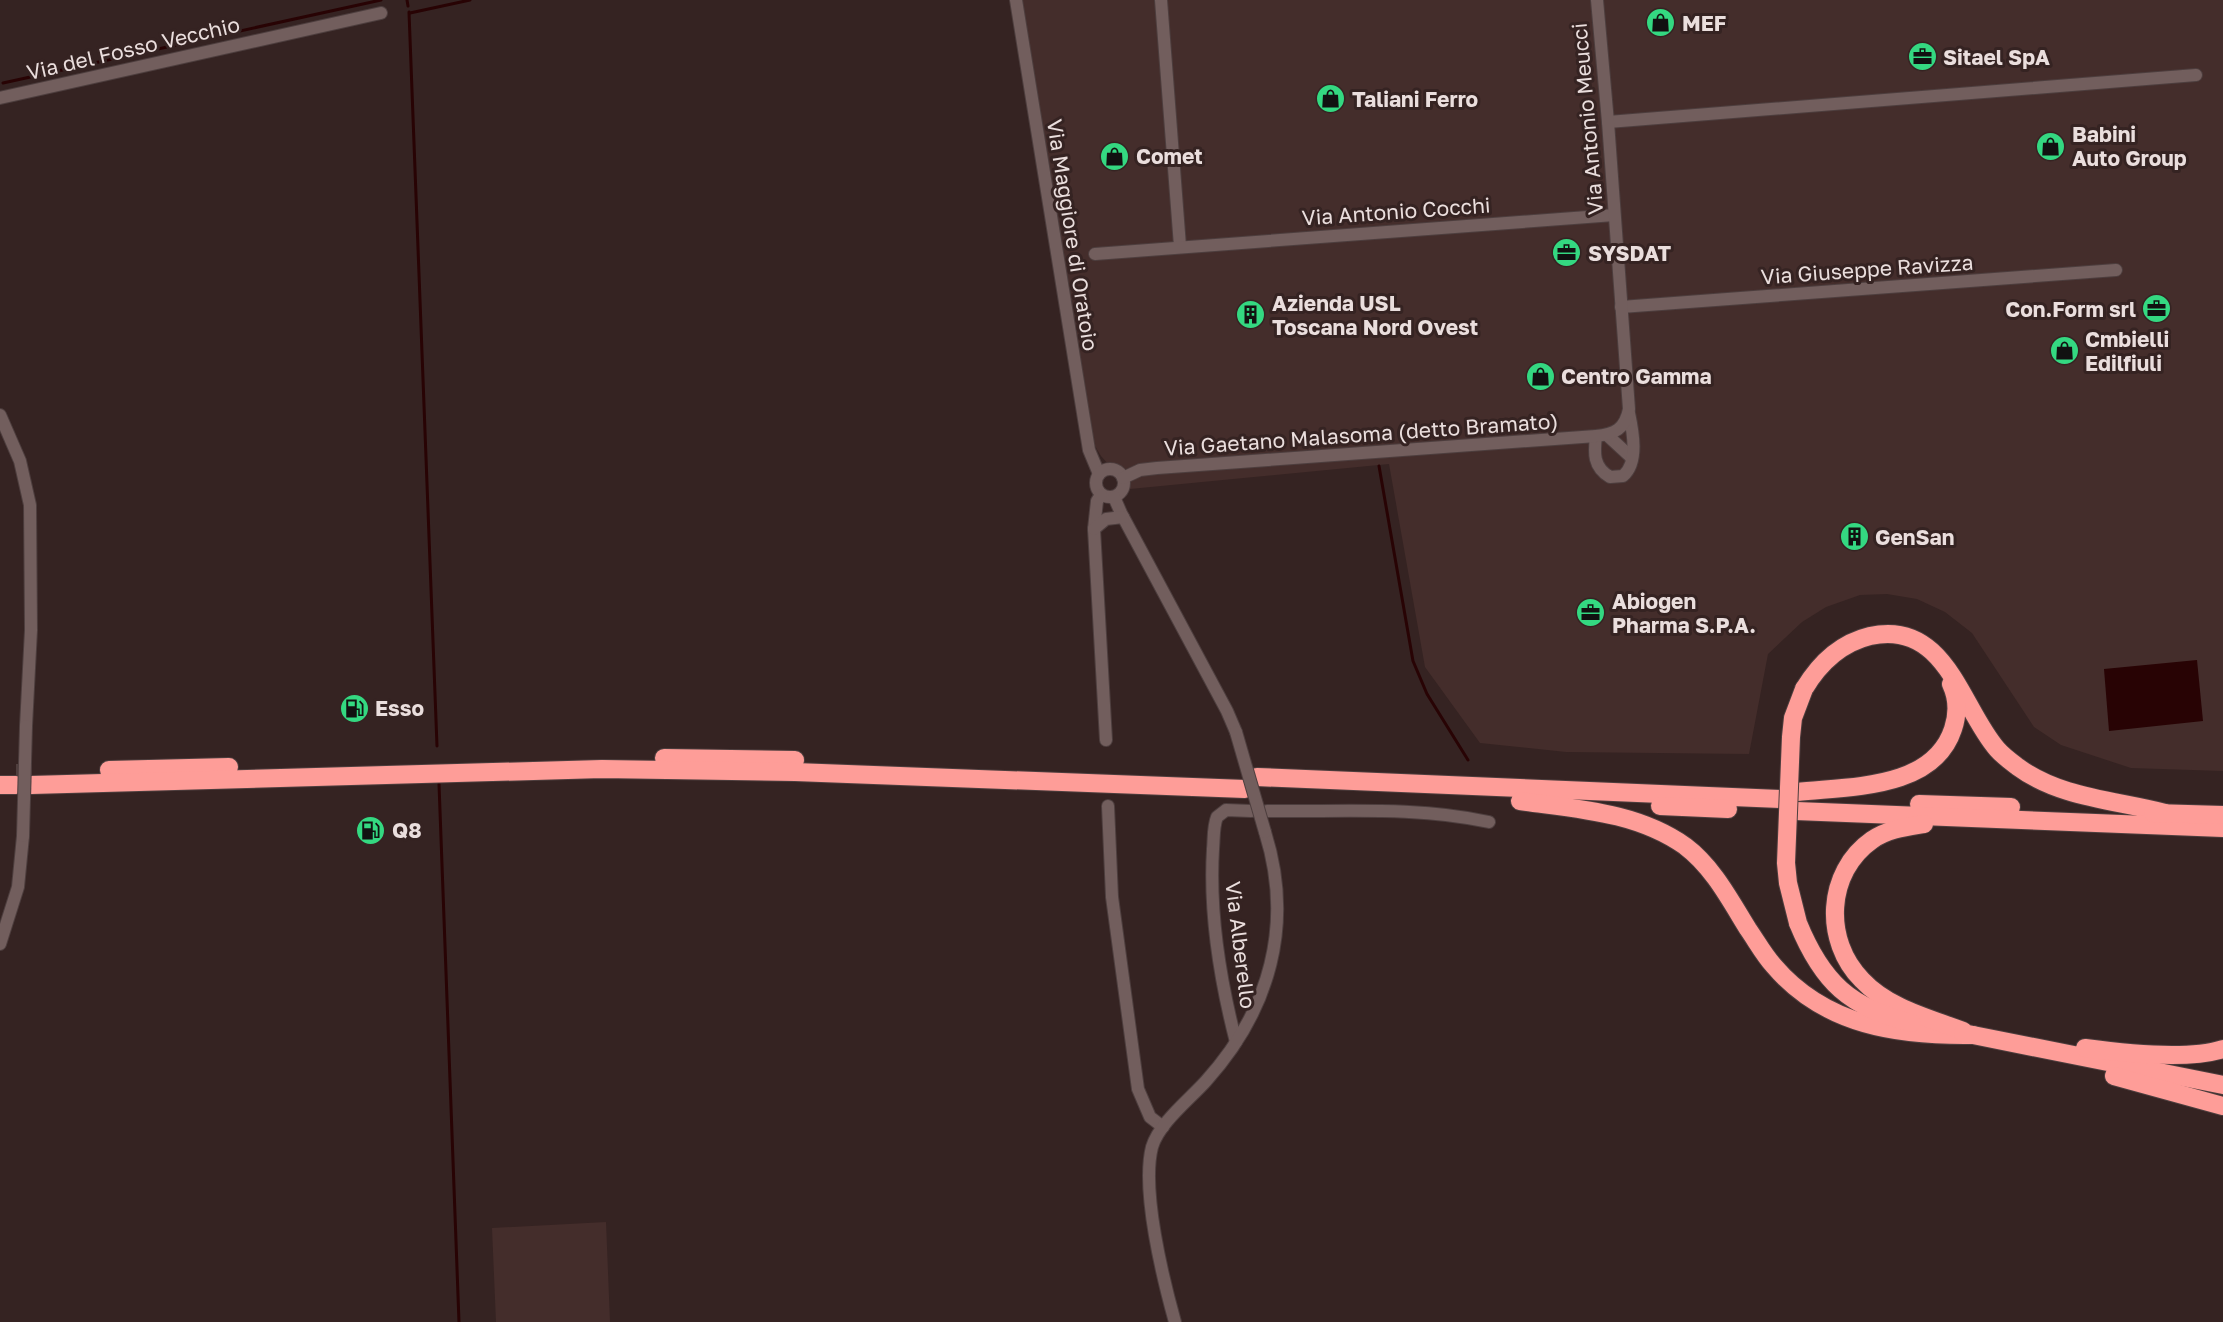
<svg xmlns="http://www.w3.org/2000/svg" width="2223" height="1322" viewBox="0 0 2223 1322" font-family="'Golos Text',sans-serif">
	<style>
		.built { fill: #442d2b }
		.water { fill: #280304 }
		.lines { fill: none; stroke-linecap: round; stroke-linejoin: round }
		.stream { stroke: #280304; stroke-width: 3 }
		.highway-tunnel { stroke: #503f3e; stroke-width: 18; stroke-dasharray: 18 9; stroke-linecap: butt }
		.minor-casing { stroke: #4d3e3e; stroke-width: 14 }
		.highway-casing { stroke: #4d3e3e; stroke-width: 20 }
		.minor { stroke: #725e5d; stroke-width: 12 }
		.highway { stroke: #fe9d98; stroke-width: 18 }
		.minor-bridge-casing { stroke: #4d3e3e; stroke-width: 14; stroke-linecap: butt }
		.highway-bridge-casing { stroke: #4d3e3e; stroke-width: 20; stroke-linecap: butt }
		.minor-bridge { stroke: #725e5d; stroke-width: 12 }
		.highway-bridge { stroke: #fe9d98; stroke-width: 18 }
		.labels { text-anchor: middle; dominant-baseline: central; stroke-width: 6; stroke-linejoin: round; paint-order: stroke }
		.poi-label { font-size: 21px; font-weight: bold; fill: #eadedd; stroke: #352322; text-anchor: start }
		.street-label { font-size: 21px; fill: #eadedd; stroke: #352322 }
	</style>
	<rect width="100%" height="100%" fill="#352322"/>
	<g class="built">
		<polygon points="1018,0 2223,0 2223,771 2131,768 2061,745 2034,727 1972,633 1945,612 1917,599 1887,594 1860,595 1826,607 1802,622 1768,654 1749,754 1566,752 1480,743 1425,667 1389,464 1130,489 1101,456 1095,446 1076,348"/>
		<polygon points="606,1222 610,1322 496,1322 492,1228"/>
	</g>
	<polygon class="water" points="2197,660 2203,721 2109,731 2104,669"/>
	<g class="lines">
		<g class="stream">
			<polyline points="407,0 408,6"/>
			<polyline points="409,12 437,746"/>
			<polyline points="410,13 470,0"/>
			<polyline points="3,83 381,0"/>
			<polyline points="1379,466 1413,661 1427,694 1468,760"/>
			<polyline points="439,784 459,1322"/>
		</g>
		<polyline class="highway-tunnel" points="16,773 32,773"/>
		<defs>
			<g id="minor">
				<polyline points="1016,0 1089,450 1099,474"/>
				<polyline points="1161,0 1180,246"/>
				<polyline points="0,98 381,13"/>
				<polyline points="1608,122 2196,75"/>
				<polyline points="1095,254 1614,215"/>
				<polyline points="1621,307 2116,270"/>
				<polyline points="0,415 20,461 30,505 31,630 26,726"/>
				<polyline points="1607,435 1632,458"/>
				<path d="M 1596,436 C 1594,453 1593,467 1610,477 L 1623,476 C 1639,462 1633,432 1629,413"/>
				<circle cx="1110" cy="483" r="14"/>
				<path d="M 1123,478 L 1140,470 L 1157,468 L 1596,436 C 1615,434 1625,429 1629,409 L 1608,122 L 1597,0"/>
				<polyline points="1101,495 1097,501 1094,529 1106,740"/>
				<polyline points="1114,497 1121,513 1227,711 1236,732"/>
				<polyline points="1094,529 1106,519 1123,517"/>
				<polyline points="1108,806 1112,897 1138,1089 1150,1117 1163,1127"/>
				<path d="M 1267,811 C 1340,812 1417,806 1489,822"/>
				<polyline points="0,944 18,887 23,836"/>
				<path d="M 1236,1042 C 1220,980 1209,914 1213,849 C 1214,839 1213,827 1217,817 L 1226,810 L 1251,811"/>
				<path d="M 1175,1322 C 1163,1279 1141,1190 1152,1147 C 1159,1123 1190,1099 1206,1081 C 1270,1010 1294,924 1265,832"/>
			</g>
			<g id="highway">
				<path d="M 1804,689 C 1819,664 1841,643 1870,636 C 1946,619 1961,708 1997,749 C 2003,756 2010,761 2018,767 C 2060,798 2115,800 2165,813"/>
				<polyline points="664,758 795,760"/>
				<polyline points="109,770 229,767"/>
				<polyline points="1257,777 1781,799"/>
				<polyline points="0,785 16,785"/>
				<polyline points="31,785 602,769 795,772 1245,789"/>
				<path d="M 1797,792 C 1849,786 1933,790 1953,729 C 1958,714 1958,699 1951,684"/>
				<path d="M 1520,801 C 1577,809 1637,812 1685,846 C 1713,867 1730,900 1748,929 C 1757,942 1764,955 1774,966 C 1825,1026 1899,1036 1973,1035"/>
				<polyline points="1919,804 2011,807"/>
				<polyline points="1660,806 1728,809"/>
				<polyline points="1796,811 2223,828"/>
				<polyline points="2153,813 2223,815"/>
				<path d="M 1924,824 C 1906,827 1888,829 1872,840 C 1826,872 1823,941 1862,980 C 1888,1008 1929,1018 1963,1031"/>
				<path d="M 1798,923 C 1822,982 1850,1008 1912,1023"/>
				<polyline points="1963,1033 2223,1085"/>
				<path d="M 2085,1048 C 2122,1053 2188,1060 2223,1049"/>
				<polyline points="2114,1076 2223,1106"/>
			</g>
		</defs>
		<use href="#minor" class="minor-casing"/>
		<use href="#highway" class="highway-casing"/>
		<use href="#minor" class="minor"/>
		<use href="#highway" class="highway"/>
		<defs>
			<g id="minor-bridge">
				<polyline points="1236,732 1265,832"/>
				<polyline points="23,836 26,726"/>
			</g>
			<polyline id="highway-bridge" points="1798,923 1788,883 1786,863 1791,737 1793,718 1804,689"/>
		</defs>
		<use href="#minor-bridge" class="minor-bridge-casing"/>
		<use href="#highway-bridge" class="highway-bridge-casing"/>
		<use href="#minor-bridge" class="minor-bridge"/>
		<use href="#highway-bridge" class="highway-bridge"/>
	</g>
	<defs>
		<symbol id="shop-disc" viewBox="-11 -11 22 22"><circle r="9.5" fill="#34d881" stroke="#352322"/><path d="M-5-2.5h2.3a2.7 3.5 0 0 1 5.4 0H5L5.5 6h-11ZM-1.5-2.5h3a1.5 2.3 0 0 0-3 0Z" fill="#111"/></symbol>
		<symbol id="office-disc" viewBox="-11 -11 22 22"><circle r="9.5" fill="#34d881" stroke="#352322"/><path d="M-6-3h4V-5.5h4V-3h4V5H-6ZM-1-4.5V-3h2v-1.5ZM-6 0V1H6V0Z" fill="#111"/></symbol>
		<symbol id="building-disc" viewBox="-11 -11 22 22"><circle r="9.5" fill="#34d881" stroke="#352322"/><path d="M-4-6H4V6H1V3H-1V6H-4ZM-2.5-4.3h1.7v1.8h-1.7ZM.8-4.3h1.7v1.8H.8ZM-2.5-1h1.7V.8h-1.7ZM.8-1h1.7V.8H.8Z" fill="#111"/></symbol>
		<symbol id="fuel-disc" viewBox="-11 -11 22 22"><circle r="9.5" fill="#34d881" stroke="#352322"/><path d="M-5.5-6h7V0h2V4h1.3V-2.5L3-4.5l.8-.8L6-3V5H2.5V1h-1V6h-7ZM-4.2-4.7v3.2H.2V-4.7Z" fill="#111"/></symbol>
	</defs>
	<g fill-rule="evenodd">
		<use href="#shop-disc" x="1644" y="6" width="33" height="33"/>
		<use href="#office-disc" x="1906" y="40" width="33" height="33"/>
		<use href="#shop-disc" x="1314" y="82" width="33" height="33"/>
		<use href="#shop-disc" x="2034" y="130" width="33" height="33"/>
		<use href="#shop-disc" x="1098" y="140" width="33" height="33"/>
		<use href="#office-disc" x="1550" y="236" width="33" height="33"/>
		<use href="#office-disc" x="2140" y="292" width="33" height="33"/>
		<use href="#building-disc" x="1234" y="298" width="33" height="33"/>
		<use href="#shop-disc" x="2048" y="334" width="33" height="33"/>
		<use href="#shop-disc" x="1524" y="360" width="33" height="33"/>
		<use href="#building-disc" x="1838" y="520" width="33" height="33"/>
		<use href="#office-disc" x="1574" y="596" width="33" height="33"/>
		<use href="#fuel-disc" x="338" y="692" width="33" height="33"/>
		<use href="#fuel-disc" x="354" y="814" width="33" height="33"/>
	</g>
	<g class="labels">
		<g class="poi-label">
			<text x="1682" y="23">MEF</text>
			<text x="1943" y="57">Sitael SpA</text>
			<text x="1352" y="99">Taliani Ferro</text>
			<text x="2072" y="134">Babini<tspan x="2072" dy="24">Auto Group</tspan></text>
			<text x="1136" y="156">Comet</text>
			<text x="1588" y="253">SYSDAT</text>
			<text x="1272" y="303">Azienda USL<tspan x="1272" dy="24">Toscana Nord Ovest</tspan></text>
			<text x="2136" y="309" text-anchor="end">Con.Form srl</text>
			<text x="2085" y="339">Cmbielli<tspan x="2085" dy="24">Edilfiuli</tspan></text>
			<text x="1561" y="376">Centro Gamma</text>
			<text x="1875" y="537">GenSan</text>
			<text x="1612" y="601">Abiogen<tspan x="1612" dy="24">Pharma S.P.A.</tspan></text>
			<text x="375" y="708">Esso</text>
			<text x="392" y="830">Q8</text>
		</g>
		<g class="street-label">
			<text transform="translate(133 48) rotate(-13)">Via del Fosso Vecchio</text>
			<text transform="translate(1587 119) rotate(-95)">Via Antonio Meucci</text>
			<text transform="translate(1396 211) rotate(-4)">Via Antonio Cocchi</text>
			<text transform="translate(1073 235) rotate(81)">Via Maggiore di Oratoio</text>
			<text transform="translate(1867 269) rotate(-4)">Via Giuseppe Ravizza</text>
			<text transform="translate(1361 434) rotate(-4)">Via Gaetano Malasoma (detto Bramato)</text>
			<text transform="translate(1241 945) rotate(83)">Via Alberello</text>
		</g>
	</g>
</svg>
